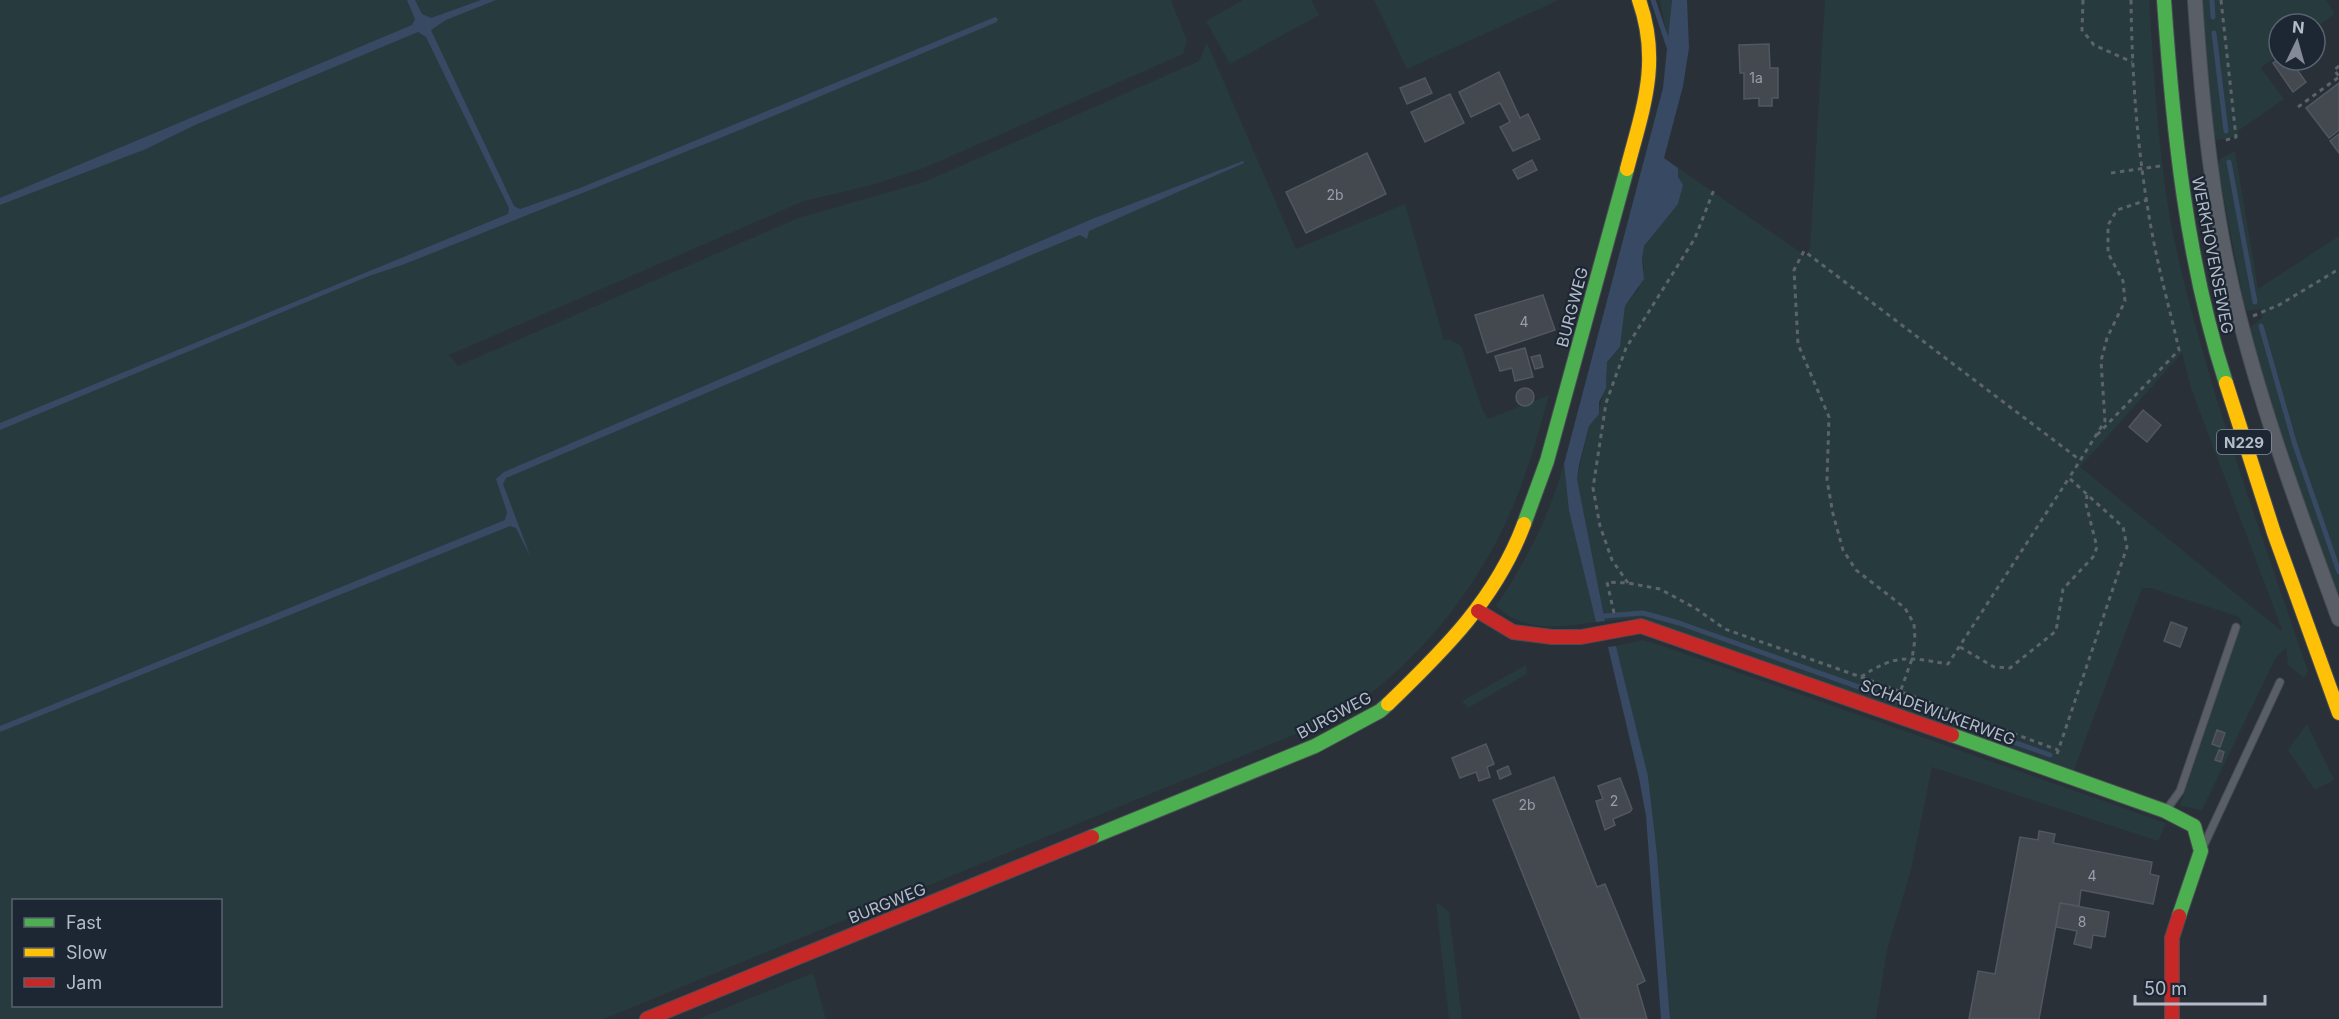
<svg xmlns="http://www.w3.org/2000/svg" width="2339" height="1019" viewBox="0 0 2339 1019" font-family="Inter,sans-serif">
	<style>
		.green { fill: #273a3e; fill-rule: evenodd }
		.water { fill: #384963 }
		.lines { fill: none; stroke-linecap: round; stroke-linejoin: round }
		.stream { stroke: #384963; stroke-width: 5 }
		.building { fill: #444950; stroke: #52575f; stroke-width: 1.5 }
		.lane-casing { stroke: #484c53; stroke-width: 9 }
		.street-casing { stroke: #484c53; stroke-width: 16 }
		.fast-casing { stroke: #484c53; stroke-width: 16 }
		.slow-casing { stroke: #484c53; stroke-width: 16 }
		.jam-casing { stroke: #484c53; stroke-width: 16 }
		.path { stroke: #5d636a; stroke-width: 3; stroke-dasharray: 4.5 4.5; stroke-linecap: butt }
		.lane { stroke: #5a5e66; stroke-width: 7 }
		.street { stroke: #5a5e66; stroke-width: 14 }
		.fast { stroke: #4caf50; stroke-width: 14 }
		.slow { stroke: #ffc107; stroke-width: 14 }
		.jam { stroke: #c62828; stroke-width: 14 }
		.labels { text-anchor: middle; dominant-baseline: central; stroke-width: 4.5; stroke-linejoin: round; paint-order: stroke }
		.number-label { font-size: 14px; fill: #989fab }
		.shield { fill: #1d2633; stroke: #878f9c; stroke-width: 1.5 }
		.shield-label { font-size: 15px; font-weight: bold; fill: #b4bcc9 }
		.street-label { font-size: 16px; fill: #b4bcc9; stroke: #1d2633 }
	</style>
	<rect width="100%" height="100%" fill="#2a3038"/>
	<g class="green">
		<path d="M 0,0 L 1171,0 L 1187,41 L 1183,54 L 924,168 L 872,185 L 804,201 L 449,355 L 458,366 L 798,218 L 924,182 L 1199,61 L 1207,43 L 1296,249 L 1405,204 L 1444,340 L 1449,339 L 1461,346 L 1482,409 L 1488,419 L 1549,395 C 1539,430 1530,465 1516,499 C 1480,588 1420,661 1342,715 L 604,1019 L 0,1019 ZM 14,900 L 220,900 L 220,1006 L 14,1006 Z"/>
		<polygon points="1243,0 1311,0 1319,15 1230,64 1206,21"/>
		<polygon points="1374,0 1559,0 1407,69"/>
		<polygon points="1660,0 1672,0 1669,47"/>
		<path d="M 1825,0 L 2149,0 C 2155,86 2159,177 2179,261 C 2212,400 2262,536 2308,671 L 2304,678 L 2288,665 L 2286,648 L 2276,657 L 2202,810 L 2180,806 L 2242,622 L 2239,617 L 2151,588 L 2142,588 L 2074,770 L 1642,618 L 1605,621 L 1577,479 L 1589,426 L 1598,414 L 1607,376 L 1607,362 L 1620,347 L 1625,306 L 1639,289 L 1644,268 L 1642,259 L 1644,246 L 1678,203 L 1678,168 L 1806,256 L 1810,249 ZM 2182,353 L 2191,388 L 2283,632 L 2080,467 Z"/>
		<polygon points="2202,0 2326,0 2335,14 2315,28 2315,24 2279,24 2279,54 2261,68 2284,99 2238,131 2239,138 2233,140 2233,137 2217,140 2214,136"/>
		<path d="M 2235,151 L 2258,289 L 2339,236 L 2339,592 L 2333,587 C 2302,502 2274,416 2250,328 L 2262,318 L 2261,309 L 2247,311 L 2244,303 L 2218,167 L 2220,159 Z"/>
		<path d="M 1564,464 L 1569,511 L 1596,622 C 1561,627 1523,633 1496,606 C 1526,562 1549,516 1564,464 Z"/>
		<polygon points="1643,640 1663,646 2166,823 2158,841 1932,767 1911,870 1887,950 1876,1019 1670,1019 1657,854 1648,776 1616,646"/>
		<polygon points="1526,665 1527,674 1468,708 1462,701"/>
		<polygon points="2307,724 2334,780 2315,790 2288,750"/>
		<polygon points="1436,902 1449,912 1462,1019 1449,1019"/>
		<polygon points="813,973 826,1019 698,1019"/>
	</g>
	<g class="water">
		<polygon points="407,0 415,0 422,14 431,18 481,0 496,0 446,20 431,30 514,206 520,209 580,188 995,17 998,19 997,22 735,132 405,264 369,276 0,430 0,423 508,214 509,208 426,37 418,32 195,125 146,149 0,205 0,198 412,25 415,19"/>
		<polygon points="1672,0 1687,0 1689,48 1683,86 1664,158 1678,168 1678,177 1683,185 1678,204 1644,246 1642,259 1644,279 1625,306 1620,347 1607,362 1606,388 1599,402 1599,414 1589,426 1579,465 1577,479 1605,621 1596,622 1569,511 1564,464 1663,88"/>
		<polygon points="1243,161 1244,163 1089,231 1087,239 1080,235 1036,253 506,478 503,484 531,558 516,528 510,526 0,732 0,726 505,520 507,512 496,479 504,472 1092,219"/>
		<polygon points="1616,646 1648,776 1657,854 1670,1019 1661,1019 1646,816 1639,778 1608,647"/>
	</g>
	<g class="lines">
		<g class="stream">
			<polyline points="1653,0 1669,47"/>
			<polyline points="2212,0 2213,17"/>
			<polyline points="2214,33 2226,131"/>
			<polyline points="2229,162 2255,302"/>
			<polyline points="2261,326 2295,445 2339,572"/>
			<polyline points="1604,616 1643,613 1679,623 2050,755"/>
		</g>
	</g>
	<g class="building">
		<polygon points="1769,44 1770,68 1778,68 1778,98 1772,98 1772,106 1759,106 1759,98 1744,99 1744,73 1740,73 1739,45"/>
		<polygon points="2279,59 2290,60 2306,82 2293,92 2273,63"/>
		<polygon points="1499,72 1520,118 1528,114 1540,139 1513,151 1500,127 1510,122 1500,103 1471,117 1459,92"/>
		<polygon points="1425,78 1432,93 1407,104 1400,88"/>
		<polygon points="2339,83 2339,130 2329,138 2306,108"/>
		<polygon points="1450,94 1464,123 1425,142 1411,112"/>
		<polygon points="2339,134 2339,153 2330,141"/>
		<polygon points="1367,153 1386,194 1306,233 1286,192"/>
		<polygon points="1532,160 1537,170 1518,179 1513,170"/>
		<polygon points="1543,295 1555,330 1487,353 1475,315"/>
		<polygon points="1525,348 1533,377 1515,381 1512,368 1500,371 1495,356"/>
		<polygon points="1540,355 1543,367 1535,369 1531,357"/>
		<circle cx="1525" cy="397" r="9"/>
		<polygon points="2143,410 2161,425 2147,442 2129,427"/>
		<polygon points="2171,622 2187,628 2180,647 2164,641"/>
		<polygon points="2217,730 2225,733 2220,747 2212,744"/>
		<polygon points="1486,744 1494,764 1487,767 1490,777 1479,781 1476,772 1460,778 1452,758"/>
		<polygon points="2219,750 2224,752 2221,762 2215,760"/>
		<polygon points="1508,766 1511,774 1500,779 1497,771"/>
		<polygon points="1554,777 1597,887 1605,884 1645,981 1637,985 1647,1019 1581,1019 1493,800"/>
		<polygon points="1620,778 1632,809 1630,812 1613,819 1615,825 1605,830 1596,801 1603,799 1598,786"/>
		<polygon points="2039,831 2055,834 2053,843 2152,862 2150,874 2159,876 2153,904 2081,890 2079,906 2060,903 2039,1019 1969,1019 1978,971 1995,974 2020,837 2038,840"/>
		<polygon points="2060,903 2109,912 2105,937 2093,935 2091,948 2074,944 2077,931 2056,927"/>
	</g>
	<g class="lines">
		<defs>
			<g id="lane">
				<polyline points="2167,809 2180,791 2236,627"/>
				<polyline points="2204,845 2280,682"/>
			</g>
			<path id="street" d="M 2195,0 C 2202,108 2213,216 2240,320 C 2266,422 2303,521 2339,619"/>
			<g id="fast">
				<path d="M 2164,0 C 2173,129 2186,260 2226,383"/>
				<polyline points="1524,524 1547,461 1627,169"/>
				<polyline points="1952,735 2165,811 2194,826 2201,851 2179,916"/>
				<polyline points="1092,837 1315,746 1380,711 1388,704"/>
			</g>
			<g id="slow">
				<path d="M 1627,169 C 1643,108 1661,62 1639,0"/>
				<polyline points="2226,383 2274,533 2339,713"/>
				<path d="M 1388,704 C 1444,650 1496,599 1524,524"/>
			</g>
			<g id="jam">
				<polyline points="1478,611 1513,632 1552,637 1581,637 1641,626 1952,735"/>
				<polyline points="647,1019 1092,837"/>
				<polyline points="2172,1019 2172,938 2179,916"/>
			</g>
		</defs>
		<use href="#lane" class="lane-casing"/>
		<use href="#street" class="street-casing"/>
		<use href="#fast" class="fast-casing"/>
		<use href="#slow" class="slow-casing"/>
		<use href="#jam" class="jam-casing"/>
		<g class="path">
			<polyline points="2083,0 2082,30 2094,45 2132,62"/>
			<polyline points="2221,0 2236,137 2223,141"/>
			<polyline points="2339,66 2334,70 2339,76"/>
			<polyline points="2298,107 2339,77"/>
			<polyline points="2111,173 2160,166"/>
			<polyline points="2253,316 2279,305 2339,269"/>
			<path d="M 2097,435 L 2179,350 C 2171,314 2161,279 2154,243 C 2138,163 2132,81 2131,0"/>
			<polyline points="1628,583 1612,560 1600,526 1593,488 1606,403 1626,348 1695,238 1715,187"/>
			<path d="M 1614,613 L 1607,582 L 1628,583 L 1660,589 L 1695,608 L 1725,629 L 1861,677 C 1895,654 1908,657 1948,664 L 2069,478"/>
			<polyline points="1960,647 1994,667 2010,668 2056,631 2063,589 2093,557 2097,547 2086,504 2087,495"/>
			<polyline points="1861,677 2058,750"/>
			<polyline points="1898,698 1912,659 1915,639 1914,624 1905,608 1856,570 1843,550 1833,514 1827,480 1829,417 1798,344 1794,270 1804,251 2080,460"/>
			<polyline points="2057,754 2127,547 2123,527 2069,478 2105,421 2101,361 2107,338 2125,301 2123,281 2108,253 2108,225 2117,210 2147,200"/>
		</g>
		<use href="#lane" class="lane"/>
		<use href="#street" class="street"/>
		<use href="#fast" class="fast"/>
		<use href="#slow" class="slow"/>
		<use href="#jam" class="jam"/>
	</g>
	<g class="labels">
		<g class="number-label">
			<text x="1756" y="77">1a</text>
			<text x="1335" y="194">2b</text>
			<text x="1524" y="321">4</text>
			<text x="1614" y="800">2</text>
			<text x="1527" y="804">2b</text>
			<text x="2092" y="875">4</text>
			<text x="2082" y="921">8</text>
		</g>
		<rect class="shield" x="2217" y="430" width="54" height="24" rx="4.5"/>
		<g class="shield-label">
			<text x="2244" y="442">N229</text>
		</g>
		<g class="street-label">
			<text transform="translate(2213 255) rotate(79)">WERKHOVENSEWEG</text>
			<text transform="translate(1572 307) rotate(-75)">BURGWEG</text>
			<text transform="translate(1938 712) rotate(20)">SCHADEWIJKERWEG</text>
			<text transform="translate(1334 715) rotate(-28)">BURGWEG</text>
			<text transform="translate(887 903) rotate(-22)">BURGWEG</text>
		</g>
	</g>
	<rect x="12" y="899" width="210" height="108" fill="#1d2633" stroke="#59626f" stroke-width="1.5"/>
	<rect x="24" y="918" width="30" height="9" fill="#4caf50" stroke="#59626f" stroke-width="1.5"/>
	<text x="66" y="929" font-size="18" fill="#b4bcc9">Fast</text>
	<rect x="24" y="948" width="30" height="9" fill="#ffc107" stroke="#59626f" stroke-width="1.5"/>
	<text x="66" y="959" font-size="18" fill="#b4bcc9">Slow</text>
	<rect x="24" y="978" width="30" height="9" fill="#c62828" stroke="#59626f" stroke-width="1.5"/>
	<text x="66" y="989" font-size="18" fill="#b4bcc9">Jam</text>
	<g transform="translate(2297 42) rotate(5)"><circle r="28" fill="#1d2633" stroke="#59626f" stroke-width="1.5"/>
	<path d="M0-4.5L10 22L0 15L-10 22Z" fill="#848b96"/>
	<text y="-9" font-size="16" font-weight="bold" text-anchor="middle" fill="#b4bcc9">N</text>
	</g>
	<path d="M2135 995v9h130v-9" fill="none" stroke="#b4bcc9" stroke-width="3"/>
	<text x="2144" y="995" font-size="18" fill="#b4bcc9" stroke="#1d2633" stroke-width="4.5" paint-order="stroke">50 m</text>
</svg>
